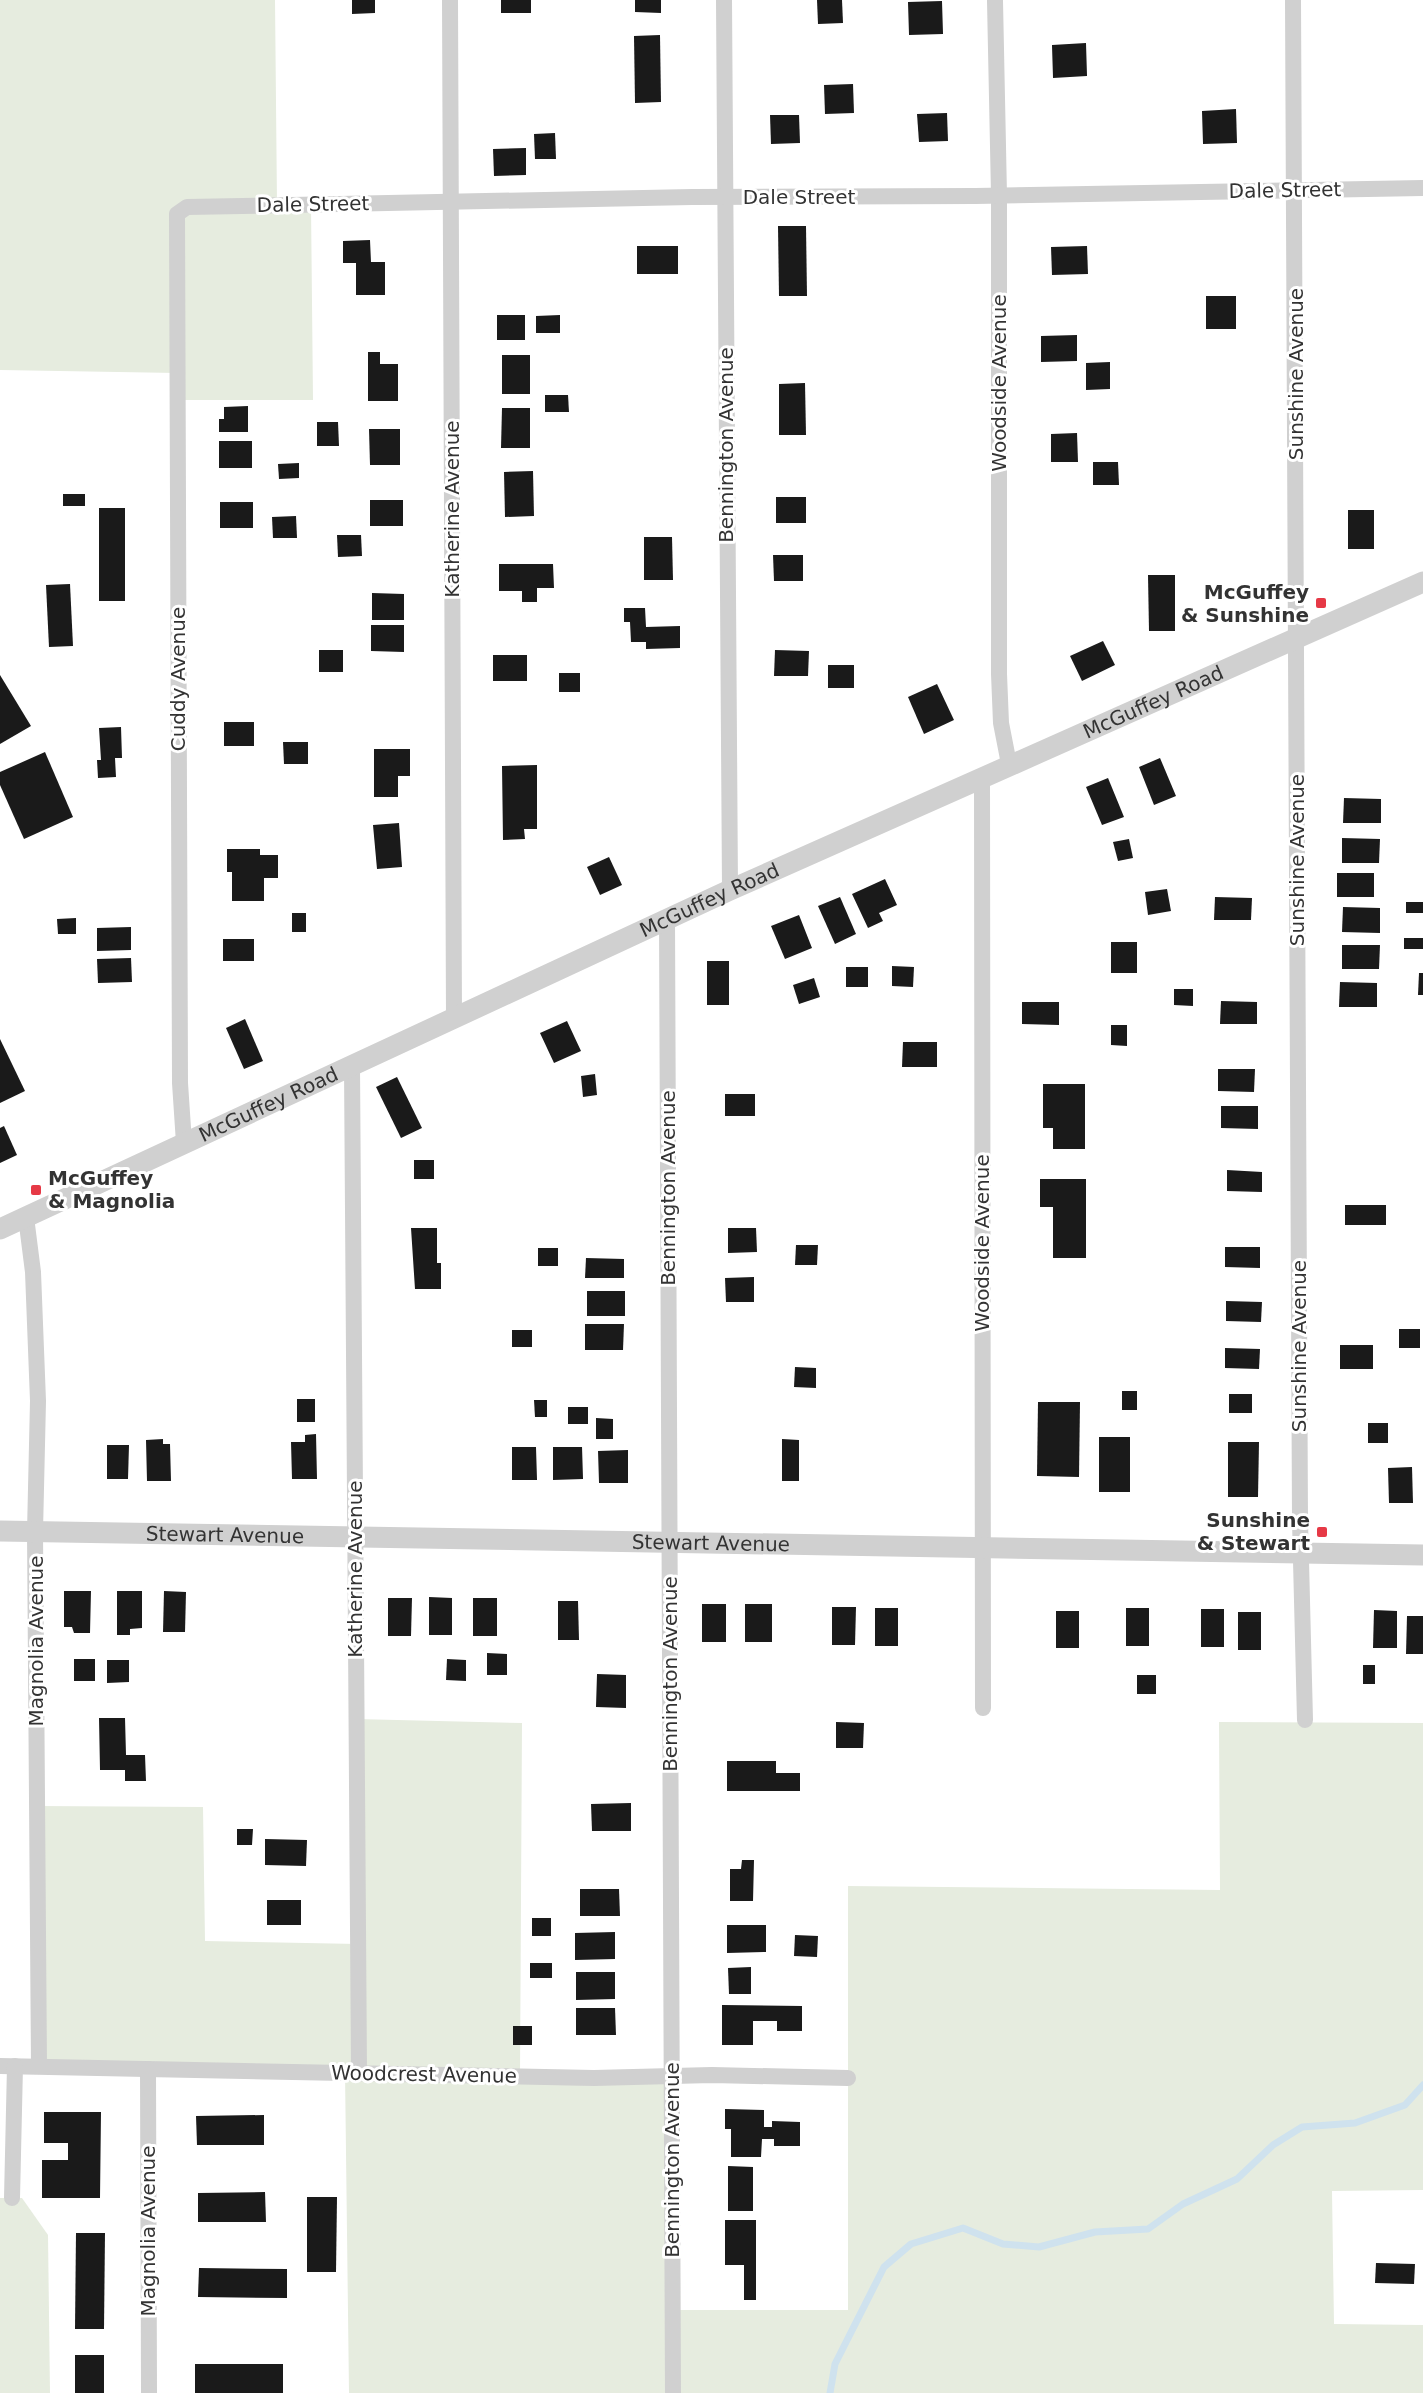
<svg xmlns="http://www.w3.org/2000/svg" width="1423" height="2393" viewBox="0 0 1423 2393" font-family="'DejaVu Sans',sans-serif">
	<style>
		.green { fill: #e6ecdf }
		.lines { fill: none; stroke-linecap: round; stroke-linejoin: round }
		.stream { stroke: #cfe2ee; stroke-width: 7 }
		.building { fill: #1a1a1a }
		.minor { stroke: #d0d0d0; stroke-width: 16 }
		.tertiary { stroke: #d0d0d0; stroke-width: 21 }
		.poi-dot { fill: #e63946; stroke: #fff; stroke-width: 2 }
		.labels { text-anchor: middle; dominant-baseline: central; stroke-width: 6; stroke-linejoin: round; paint-order: stroke }
		.street-label { font-size: 20px; fill: #333; stroke: #fff }
		.poi-label { font-size: 20px; font-weight: bold; fill: #333; stroke: #fff; text-anchor: end }
	</style>
	<rect width="100%" height="100%" fill="#fff"/>
	<g class="green">
		<polygon points="0,0 275,0 277,205 311,205 313,400 177,400 177,373 0,370"/>
		<polygon points="356,1719 522,1723 520,2076 672,2077 673,2310 848,2310 848,1886 1220,1890 1219,1722 1423,1723 1423,2190 1332,2191 1334,2324 1423,2325 1423,2393 349,2393 345,2072 39,2066 37,1806 203,1807 205,1941 358,1944"/>
		<polygon points="0,2198 22,2198 48,2235 50,2393 0,2393"/>
	</g>
	<g class="lines">
		<polyline class="stream" points="830,2393 835,2364 884,2267 911,2244 963,2228 1003,2244 1039,2247 1095,2232 1148,2229 1183,2204 1237,2179 1273,2145 1302,2127 1355,2123 1405,2105 1423,2085"/>
	</g>
	<g class="building">
		<polygon points="352,0 375,0 375,13 352,14"/>
		<rect x="501" y="0" width="30" height="13"/>
		<polygon points="635,0 661,0 661,13 635,12"/>
		<polygon points="817,0 842,0 843,23 818,24"/>
		<polygon points="942,1 943,34 909,35 908,2"/>
		<polygon points="660,35 661,102 635,103 634,36"/>
		<polygon points="1086,43 1087,76 1053,78 1052,45"/>
		<polygon points="853,84 854,113 825,114 824,85"/>
		<polygon points="1236,109 1237,143 1203,144 1202,111"/>
		<polygon points="947,113 948,141 919,142 917,114"/>
		<polygon points="770,115 799,115 800,143 771,144"/>
		<polygon points="555,133 556,159 535,159 534,134"/>
		<polygon points="526,148 526,175 494,176 493,149"/>
		<polygon points="778,226 806,226 807,296 779,296"/>
		<polygon points="370,240 371,262 385,262 385,295 356,295 356,263 343,263 343,241"/>
		<rect x="637" y="246" width="41" height="28"/>
		<polygon points="1087,246 1088,274 1052,275 1051,247"/>
		<rect x="1206" y="296" width="30" height="33"/>
		<rect x="497" y="315" width="28" height="25"/>
		<polygon points="560,315 560,333 536,333 536,316"/>
		<polygon points="1077,335 1077,361 1041,362 1041,336"/>
		<polygon points="368,352 380,352 380,364 398,364 398,401 368,401"/>
		<rect x="502" y="355" width="28" height="39"/>
		<polygon points="1110,362 1110,389 1086,390 1086,363"/>
		<polygon points="805,383 806,435 779,435 779,384"/>
		<polygon points="545,395 568,395 569,412 545,412"/>
		<polygon points="248,406 248,432 219,432 219,419 224,419 224,407"/>
		<polygon points="502,408 530,408 530,448 501,448"/>
		<polygon points="317,422 338,422 339,446 317,446"/>
		<polygon points="369,429 400,429 400,465 370,465"/>
		<polygon points="1077,433 1078,462 1051,462 1051,434"/>
		<rect x="219" y="441" width="33" height="27"/>
		<polygon points="1093,462 1118,462 1119,485 1093,485"/>
		<polygon points="299,463 299,478 279,479 278,464"/>
		<polygon points="533,471 534,516 505,517 504,472"/>
		<rect x="63" y="494" width="22" height="12"/>
		<rect x="776" y="497" width="30" height="26"/>
		<rect x="370" y="500" width="33" height="26"/>
		<rect x="220" y="502" width="33" height="26"/>
		<rect x="99" y="508" width="26" height="93"/>
		<rect x="1348" y="510" width="26" height="39"/>
		<polygon points="296,516 297,538 273,538 272,517"/>
		<polygon points="337,535 361,535 362,556 338,557"/>
		<polygon points="644,537 672,537 673,580 644,580"/>
		<polygon points="773,555 803,555 803,581 774,581"/>
		<polygon points="499,564 553,564 554,588 537,588 537,602 522,602 522,591 499,591"/>
		<polygon points="1148,575 1175,575 1175,631 1149,631"/>
		<polygon points="70,584 73,646 49,647 46,585"/>
		<polygon points="372,593 404,594 404,620 372,620"/>
		<polygon points="624,608 645,608 646,627 680,626 680,648 646,649 646,642 631,642 630,622 624,622"/>
		<polygon points="371,625 404,625 404,652 371,651"/>
		<polygon points="1103,641 1115,665 1082,681 1070,656"/>
		<rect x="319" y="650" width="24" height="22"/>
		<polygon points="775,650 809,651 808,676 774,676"/>
		<rect x="493" y="655" width="34" height="26"/>
		<rect x="828" y="665" width="26" height="23"/>
		<rect x="559" y="673" width="21" height="19"/>
		<polygon points="0,675 31,726 0,744"/>
		<polygon points="937,684 954,720 924,734 908,697"/>
		<rect x="224" y="722" width="30" height="24"/>
		<polygon points="121,727 122,758 115,758 116,777 98,778 97,760 101,760 99,728"/>
		<polygon points="283,742 308,742 308,764 284,764"/>
		<polygon points="374,749 410,749 410,776 398,776 398,797 374,797"/>
		<polygon points="45,752 73,817 24,839 0,785 0,772"/>
		<polygon points="1160,758 1176,796 1154,805 1139,767"/>
		<polygon points="537,765 537,829 524,829 525,839 503,840 502,766"/>
		<polygon points="1108,778 1124,817 1102,825 1086,787"/>
		<polygon points="1344,798 1381,799 1381,823 1343,823"/>
		<polygon points="399,823 402,867 377,869 373,825"/>
		<polygon points="1342,838 1380,839 1379,863 1342,863"/>
		<polygon points="1129,839 1133,858 1118,861 1113,842"/>
		<polygon points="227,849 260,849 260,855 278,855 278,878 264,878 264,901 232,901 232,872 227,872"/>
		<polygon points="609,857 622,885 600,895 587,867"/>
		<rect x="1337" y="873" width="37" height="24"/>
		<polygon points="885,879 897,905 879,913 883,921 868,928 852,894"/>
		<polygon points="1167,889 1171,911 1148,915 1145,892"/>
		<polygon points="840,897 856,934 835,944 818,906"/>
		<polygon points="1215,897 1252,898 1251,920 1214,920"/>
		<rect x="1406" y="902" width="17" height="11"/>
		<polygon points="1343,907 1380,908 1380,933 1342,932"/>
		<rect x="292" y="913" width="14" height="19"/>
		<polygon points="799,915 812,948 785,959 771,926"/>
		<polygon points="76,918 76,934 58,934 57,919"/>
		<polygon points="131,927 131,950 97,951 97,928"/>
		<rect x="1404" y="938" width="19" height="11"/>
		<rect x="223" y="939" width="31" height="22"/>
		<rect x="1111" y="942" width="26" height="31"/>
		<polygon points="1342,945 1380,945 1379,969 1342,969"/>
		<polygon points="131,958 132,982 98,983 97,959"/>
		<rect x="707" y="961" width="22" height="44"/>
		<polygon points="892,966 914,967 913,987 892,986"/>
		<rect x="846" y="967" width="22" height="20"/>
		<polygon points="1419,973 1423,973 1423,995 1418,995"/>
		<polygon points="814,978 820,997 799,1004 793,985"/>
		<polygon points="1340,982 1377,983 1377,1007 1339,1007"/>
		<polygon points="1174,989 1193,989 1193,1006 1174,1005"/>
		<polygon points="1221,1001 1257,1002 1257,1024 1220,1024"/>
		<polygon points="1022,1002 1059,1002 1059,1025 1022,1024"/>
		<polygon points="245,1019 263,1061 244,1069 226,1028"/>
		<polygon points="567,1021 581,1051 554,1063 540,1033"/>
		<polygon points="1111,1025 1127,1025 1127,1046 1111,1045"/>
		<polygon points="0,1039 25,1091 0,1103"/>
		<polygon points="903,1042 937,1042 937,1067 902,1067"/>
		<polygon points="1218,1069 1255,1069 1254,1092 1218,1091"/>
		<polygon points="595,1074 597,1095 583,1097 581,1076"/>
		<polygon points="397,1077 422,1128 401,1138 376,1087"/>
		<polygon points="1043,1084 1085,1084 1085,1149 1053,1149 1053,1128 1043,1128"/>
		<rect x="725" y="1094" width="30" height="22"/>
		<polygon points="1221,1106 1258,1106 1258,1129 1221,1128"/>
		<polygon points="4,1126 17,1155 0,1163 0,1128"/>
		<rect x="414" y="1160" width="20" height="19"/>
		<polygon points="1227,1170 1262,1172 1262,1192 1227,1191"/>
		<polygon points="1040,1179 1086,1179 1086,1258 1053,1258 1053,1207 1040,1207"/>
		<rect x="1345" y="1205" width="41" height="20"/>
		<polygon points="411,1228 437,1228 437,1263 441,1263 441,1289 415,1289"/>
		<polygon points="728,1228 756,1228 757,1252 728,1253"/>
		<polygon points="796,1245 818,1245 817,1265 795,1265"/>
		<polygon points="1225,1247 1260,1247 1260,1268 1225,1267"/>
		<rect x="538" y="1248" width="20" height="18"/>
		<polygon points="586,1258 624,1259 624,1278 585,1278"/>
		<polygon points="754,1277 754,1302 726,1302 725,1278"/>
		<rect x="587" y="1291" width="38" height="25"/>
		<polygon points="1226,1301 1262,1302 1261,1322 1226,1321"/>
		<polygon points="585,1324 624,1324 623,1350 585,1350"/>
		<rect x="1399" y="1329" width="21" height="19"/>
		<rect x="512" y="1330" width="20" height="17"/>
		<rect x="1340" y="1345" width="33" height="24"/>
		<polygon points="1225,1348 1260,1349 1259,1369 1225,1368"/>
		<polygon points="795,1367 816,1368 816,1388 794,1387"/>
		<rect x="1122" y="1391" width="15" height="19"/>
		<rect x="1229" y="1394" width="23" height="19"/>
		<rect x="297" y="1399" width="18" height="23"/>
		<polygon points="534,1400 547,1400 547,1417 535,1417"/>
		<polygon points="1038,1402 1080,1402 1079,1477 1037,1476"/>
		<rect x="568" y="1407" width="20" height="17"/>
		<polygon points="596,1418 613,1419 613,1439 596,1439"/>
		<rect x="1368" y="1423" width="20" height="20"/>
		<polygon points="316,1434 317,1479 292,1479 291,1442 305,1442 305,1435"/>
		<rect x="1099" y="1437" width="31" height="55"/>
		<polygon points="163,1439 163,1444 170,1444 171,1481 147,1481 146,1440"/>
		<polygon points="782,1439 799,1440 799,1481 782,1481"/>
		<polygon points="1228,1442 1259,1442 1258,1497 1228,1497"/>
		<polygon points="107,1445 129,1445 128,1479 107,1479"/>
		<polygon points="512,1447 536,1447 537,1480 512,1480"/>
		<polygon points="553,1447 582,1447 583,1479 553,1480"/>
		<polygon points="628,1450 628,1483 599,1483 598,1451"/>
		<polygon points="1412,1467 1413,1503 1389,1503 1388,1468"/>
		<polygon points="64,1591 91,1591 90,1633 74,1633 72,1627 64,1627"/>
		<polygon points="117,1591 142,1591 142,1628 130,1629 130,1635 117,1635"/>
		<polygon points="164,1591 186,1592 185,1632 163,1632"/>
		<polygon points="429,1597 452,1598 452,1635 429,1635"/>
		<polygon points="388,1598 412,1598 411,1636 388,1636"/>
		<rect x="473" y="1598" width="24" height="38"/>
		<polygon points="558,1601 578,1601 579,1640 558,1640"/>
		<rect x="702" y="1604" width="24" height="38"/>
		<rect x="745" y="1604" width="27" height="38"/>
		<polygon points="832,1607 856,1607 855,1645 832,1645"/>
		<rect x="875" y="1608" width="23" height="38"/>
		<rect x="1126" y="1608" width="23" height="38"/>
		<rect x="1201" y="1609" width="23" height="38"/>
		<polygon points="1374,1610 1397,1611 1397,1648 1373,1648"/>
		<rect x="1056" y="1611" width="23" height="37"/>
		<rect x="1238" y="1612" width="23" height="38"/>
		<polygon points="1407,1616 1423,1616 1423,1654 1406,1654"/>
		<polygon points="487,1653 507,1654 507,1675 487,1675"/>
		<rect x="74" y="1659" width="21" height="22"/>
		<polygon points="447,1659 466,1660 466,1681 446,1680"/>
		<polygon points="107,1660 129,1660 129,1682 107,1683"/>
		<rect x="1363" y="1665" width="12" height="19"/>
		<polygon points="597,1674 626,1675 626,1708 596,1707"/>
		<rect x="1137" y="1675" width="19" height="19"/>
		<polygon points="99,1718 125,1718 126,1755 145,1755 146,1781 125,1781 125,1770 100,1770"/>
		<polygon points="836,1722 864,1723 863,1748 836,1748"/>
		<polygon points="727,1761 776,1761 776,1773 800,1773 800,1791 727,1791"/>
		<polygon points="631,1803 631,1831 592,1831 591,1804"/>
		<polygon points="237,1829 253,1829 252,1845 237,1845"/>
		<polygon points="265,1839 307,1840 306,1866 265,1865"/>
		<polygon points="742,1860 754,1860 753,1901 730,1901 730,1869 741,1869"/>
		<polygon points="580,1889 619,1889 620,1916 580,1916"/>
		<rect x="267" y="1900" width="34" height="25"/>
		<rect x="532" y="1918" width="19" height="18"/>
		<polygon points="727,1925 766,1925 766,1952 727,1953"/>
		<polygon points="615,1932 615,1959 575,1960 575,1933"/>
		<polygon points="795,1935 818,1936 817,1957 794,1956"/>
		<rect x="530" y="1963" width="22" height="15"/>
		<polygon points="751,1967 751,1994 729,1994 728,1968"/>
		<polygon points="576,1972 615,1972 615,1999 576,2000"/>
		<polygon points="722,2005 802,2006 802,2031 777,2031 777,2021 753,2021 753,2045 722,2045"/>
		<polygon points="576,2008 615,2008 616,2035 576,2035"/>
		<rect x="513" y="2026" width="19" height="19"/>
		<polygon points="725,2109 764,2110 764,2127 772,2127 772,2121 800,2122 800,2146 774,2146 774,2139 762,2139 761,2157 731,2157 731,2129 725,2129"/>
		<polygon points="44,2112 101,2112 100,2198 42,2198 42,2160 68,2160 68,2143 44,2143"/>
		<polygon points="264,2115 264,2145 197,2145 196,2116"/>
		<polygon points="728,2166 753,2167 753,2211 728,2211"/>
		<polygon points="265,2192 266,2222 198,2222 198,2193"/>
		<polygon points="307,2197 337,2197 336,2272 307,2272"/>
		<polygon points="725,2220 756,2220 756,2300 744,2300 744,2265 725,2265"/>
		<polygon points="76,2233 105,2233 104,2329 75,2329"/>
		<polygon points="1376,2263 1415,2264 1414,2284 1375,2283"/>
		<polygon points="199,2268 287,2269 287,2298 198,2297"/>
		<rect x="75" y="2355" width="29" height="38"/>
		<rect x="195" y="2364" width="88" height="29"/>
	</g>
	<g class="lines">
		<g class="minor">
			<polyline points="450,0 454,1018"/>
			<polyline points="724,0 730,890"/>
			<polyline points="1293,0 1300,1521 1305,1720"/>
			<polyline points="995,1 999,195 999,674 1001,723 1009,764"/>
			<polyline points="982,777 983,1708"/>
			<polyline points="667,919 673,2393"/>
			<polyline points="352,1066 359,2072"/>
			<polyline points="184,1143 180,1083 177,214 187,207 692,197 975,196 1423,188"/>
			<polyline points="26,1217 33,1272 38,1401 35,1532 39,2066"/>
			<polyline points="0,2066 594,2078 712,2075 848,2078"/>
			<polyline points="148,2069 149,2393"/>
			<polyline points="12,2198 15,2066"/>
		</g>
		<g class="tertiary">
			<path id="s1" d="M 0,1229 L 730,890 L 1423,582"/>
			<path id="s2" d="M 0,1531 L 1423,1555"/>
		</g>
	</g>
	<g class="poi-dot">
		<rect x="1315" y="597" width="12" height="12" rx="3"/>
		<rect x="30" y="1184" width="12" height="12" rx="3"/>
		<rect x="1316" y="1526" width="12" height="12" rx="3"/>
	</g>
	<g class="labels">
		<g class="street-label">
			<text transform="translate(1285 190) rotate(-1)">Dale Street</text>
			<text x="799" y="197">Dale Street</text>
			<text transform="translate(313 204) rotate(-1)">Dale Street</text>
			<text transform="translate(1296 374) rotate(-90)">Sunshine Avenue</text>
			<text transform="translate(999 383) rotate(-90)">Woodside Avenue</text>
			<text transform="translate(726 445) rotate(-90)">Bennington Avenue</text>
			<text transform="translate(452 509) rotate(-90)">Katherine Avenue</text>
			<text transform="translate(178 679) rotate(-90)">Cuddy Avenue</text>
			<text stroke="none"><textPath href="#s1" startOffset="1268">McGuffey Road</textPath></text>
			<text transform="translate(1297 860) rotate(-90)">Sunshine Avenue</text>
			<text stroke="none"><textPath href="#s1" startOffset="782">McGuffey Road</textPath></text>
			<text stroke="none"><textPath href="#s1" startOffset="296">McGuffey Road</textPath></text>
			<text transform="translate(668 1188) rotate(-90)">Bennington Avenue</text>
			<text transform="translate(982 1243) rotate(-90)">Woodside Avenue</text>
			<text transform="translate(1299 1346) rotate(-90)">Sunshine Avenue</text>
			<text stroke="none"><textPath href="#s2" startOffset="225">Stewart Avenue</textPath></text>
			<text stroke="none"><textPath href="#s2" startOffset="711">Stewart Avenue</textPath></text>
			<text transform="translate(355 1569) rotate(-90)">Katherine Avenue</text>
			<text transform="translate(36 1641) rotate(-90)">Magnolia Avenue</text>
			<text transform="translate(670 1674) rotate(-90)">Bennington Avenue</text>
			<text transform="translate(424 2074) rotate(1)">Woodcrest Avenue</text>
			<text transform="translate(672 2160) rotate(-90)">Bennington Avenue</text>
			<text transform="translate(148 2231) rotate(-90)">Magnolia Avenue</text>
		</g>
		<g class="poi-label">
			<text x="1309" y="592">McGuffey<tspan x="1309" dy="23">&amp; Sunshine</tspan></text>
			<text x="48" y="1178" text-anchor="start">McGuffey<tspan x="48" dy="23">&amp; Magnolia</tspan></text>
			<text x="1310" y="1520">Sunshine<tspan x="1310" dy="23">&amp; Stewart</tspan></text>
		</g>
	</g>
</svg>
